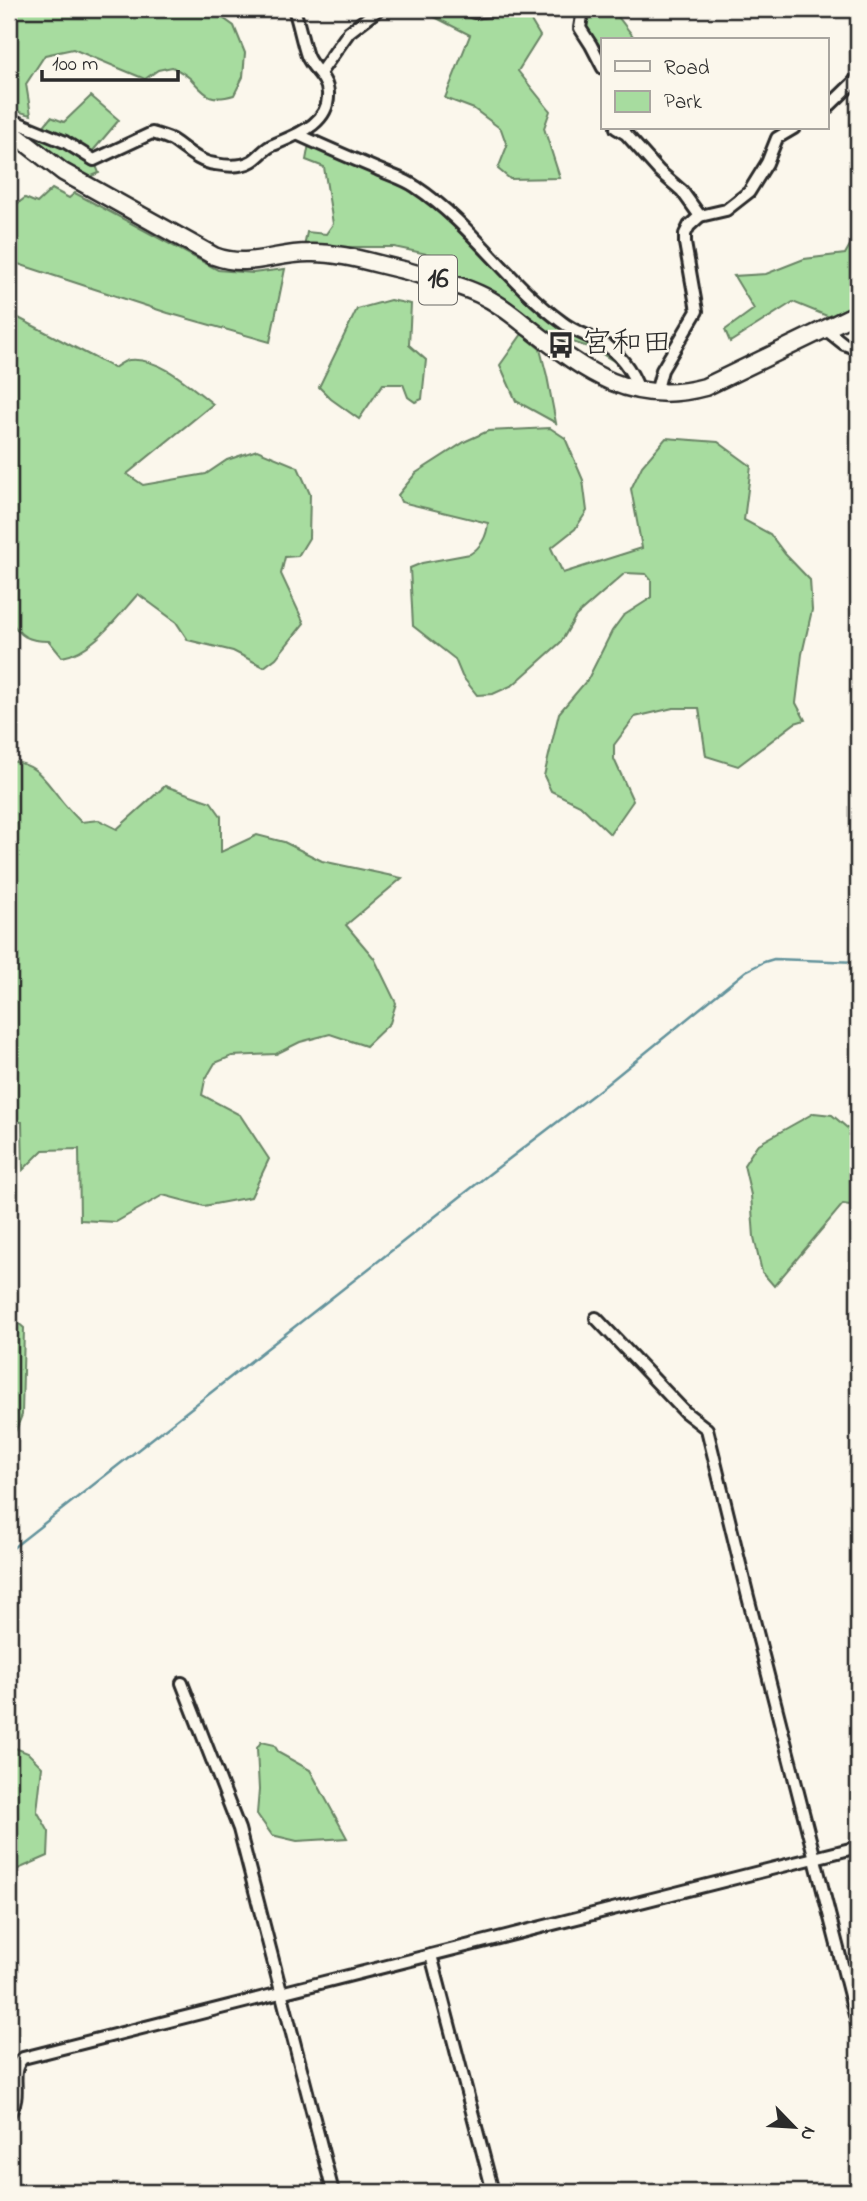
<svg xmlns="http://www.w3.org/2000/svg" width="867" height="2201" viewBox="0 0 867 2201" font-family="'Indie Flower','Klee One',sans-serif">
	<style>
		.green { fill: #a7dc9f; stroke: #698465; stroke-width: 2 }
		.lines { fill: none; stroke-linecap: round; stroke-linejoin: round }
		.stream { stroke: #63939c; stroke-width: 2.5 }
		.minor-casing { stroke: #2b2b2b; stroke-width: 16 }
		.primary-casing { stroke: #2b2b2b; stroke-width: 21 }
		.minor { stroke: #fbf7ec; stroke-width: 10 }
		.primary { stroke: #fbf7ec; stroke-width: 16 }
		.labels { text-anchor: middle; dominant-baseline: central; stroke-width: 5; stroke-linejoin: round; paint-order: stroke }
		.shield { fill: #fbf7ec; stroke: #696865; stroke-width: 2 }
		.shield-label { font-size: 28px; font-weight: bold; fill: #2b2b2b }
		.poi-label { font-size: 30px; fill: #2b2b2b; stroke: #fbf7ec; text-anchor: start }
	</style>
	<rect width="100%" height="100%" fill="#fbf7ec"/>
	<filter id="ink" filterUnits="userSpaceOnUse"><feTurbulence type="fractalNoise" baseFrequency=".0143" numOctaves="2"/><feDisplacementMap in="SourceGraphic" scale="14" xChannelSelector="R" yChannelSelector="G"/><feConvolveMatrix kernelMatrix="1 2 1 2 8 2 1 2 1" color-interpolation-filters="sRGB"/></filter>
	<g filter="url(#ink)">
		<g class="green">
			<path d="M 49,9 L 196,9 L 220,16 L 234,26 L 245,53 L 243,77 L 234,95 C 210,102 206,95 191,79 C 185,74 178,70 172,67 L 158,70 L 145,79 L 73,49 L 45,55 L 26,84 L 31,115 L 9,109 L 9,10 Z"/>
			<polygon points="419,9 469,9 499,12 504,9 524,9 540,36 518,71 550,111 544,128 560,178 510,179 498,169 507,146 501,129 474,109 445,98 470,35"/>
			<polygon points="567,9 612,9 636,40 603,40 603,49"/>
			<polygon points="91,96 119,120 91,153 99,173 87,178 74,171 34,138 51,117 64,122"/>
			<polygon points="309,144 409,187 441,214 519,290 603,346 620,365 594,349 551,335 536,321 487,289 445,273 446,258 394,247 304,247 307,232 326,234 333,224 324,167 306,160"/>
			<polygon points="52,189 69,198 75,193 218,270 253,273 285,269 270,342 168,313 9,261 9,210 25,198 37,203"/>
			<polygon points="858,231 858,334 827,316 793,302 730,342 725,330 754,309 734,276 766,274 804,259 845,254"/>
			<polygon points="390,300 411,304 409,345 426,360 422,399 415,402 408,397 403,384 383,384 359,419 331,399 319,387 357,309"/>
			<path d="M 9,313 L 114,368 C 119,365 123,361 129,360 C 159,356 191,387 213,404 L 127,474 L 143,485 L 206,474 L 227,460 L 257,450 L 298,467 L 310,494 L 309,538 L 298,556 L 285,557 L 281,574 L 304,623 L 276,658 L 264,667 L 233,651 L 188,640 L 176,622 L 138,594 C 118,616 92,653 62,657 L 49,641 C 28,641 20,637 9,618 Z"/>
			<polygon points="522,334 540,349 547,376 556,423 516,401 500,365"/>
			<path d="M 550,428 L 565,438 L 583,480 L 587,511 L 575,529 L 551,548 L 563,573 L 642,548 L 631,489 L 642,466 L 666,438 L 718,442 L 751,466 L 744,520 L 770,534 L 785,554 L 810,580 L 812,610 L 802,654 L 796,703 L 805,720 L 795,723 L 738,766 L 706,756 L 699,708 L 673,708 L 635,717 L 614,745 L 614,759 L 633,801 L 610,834 L 580,805 L 551,791 L 544,776 L 559,713 L 588,679 L 612,631 L 623,616 L 651,598 L 651,580 L 646,574 L 625,573 L 576,616 L 561,642 L 513,685 L 493,694 L 477,695 L 462,676 L 455,659 L 413,626 L 410,568 L 422,563 L 470,554 C 481,547 487,536 488,523 L 401,502 L 398,495 L 416,473 L 466,441 L 488,431 Z"/>
			<path d="M 9,761 C 36,764 42,776 58,796 C 65,806 73,814 81,822 L 99,820 L 117,829 L 165,786 L 211,802 L 221,816 L 221,852 L 257,835 L 284,842 L 322,861 L 402,878 L 346,925 L 374,958 L 396,1003 L 390,1023 L 366,1046 L 330,1034 L 300,1042 L 276,1054 L 232,1056 L 215,1063 L 205,1080 L 202,1095 L 240,1115 L 269,1159 L 251,1197 L 204,1206 L 163,1195 L 116,1222 L 80,1220 L 79,1149 L 43,1150 L 23,1170 L 22,1122 L 9,1121 Z"/>
			<polygon points="814,1113 832,1115 858,1137 858,1206 843,1204 774,1286 762,1272 754,1237 751,1195 744,1165 757,1145"/>
			<polygon points="9,1315 24,1328 22,1415 9,1447"/>
			<polygon points="261,1742 274,1745 279,1753 310,1770 347,1838 297,1841 272,1835 257,1814 259,1790 257,1748"/>
			<polygon points="10,1746 28,1753 42,1767 37,1811 49,1832 48,1856 9,1873"/>
		</g>
		<g class="lines">
			<polyline class="stream" points="9,1551 488,1175 602,1088 746,971 764,962 774,959 858,962"/>
			<defs>
				<g id="minor">
					<polyline points="465,9 474,12 495,9"/>
					<polyline points="588,9 582,16 580,28 591,45 603,68"/>
					<polyline points="320,73 349,32 379,9"/>
					<polyline points="827,108 858,78"/>
					<path d="M 9,119 L 65,142 L 94,160 L 152,133 C 159,135 166,137 172,140 C 186,149 198,162 215,164 C 226,166 242,167 252,161 C 260,156 265,148 273,145 C 296,135 330,124 328,93 C 327,77 313,70 307,56 C 302,41 299,24 294,9"/>
					<polyline points="616,128 626,134 659,171 682,191 700,216"/>
					<path d="M 299,135 C 325,147 351,158 377,169 C 390,175 405,179 416,187 C 472,224 508,283 562,322 C 573,331 587,335 600,342 C 619,351 632,371 639,390"/>
					<polyline points="825,329 844,344 858,349"/>
					<polyline points="656,393 662,370 697,311 685,243 685,234 689,226 700,216 726,210 749,192 767,163 777,138 794,128"/>
					<polyline points="596,1318 685,1412 707,1429 748,1597 858,2027"/>
					<polyline points="182,1683 239,1829 333,2192"/>
					<polyline points="431,1955 493,2192"/>
					<path d="M 9,2114 C 24,2094 7,2073 23,2058 L 858,1847"/>
				</g>
				<path id="primary" d="M 9,130 L 63,172 L 214,256 C 249,269 274,253 309,253 C 340,252 372,263 403,270 C 428,277 455,283 479,294 C 499,303 515,317 532,330 C 586,372 633,407 705,387 L 858,313"/>
			</defs>
			<use href="#minor" class="minor-casing"/>
			<use href="#primary" class="primary-casing"/>
			<use href="#minor" class="minor"/>
			<use href="#primary" class="primary"/>
		</g>
	</g>
	<defs>
		<symbol id="bus-bare" viewBox="-9 -9 18 18"><path d="M-5-6H5V4H4V6H2V4H-2V6H-4V4H-5ZM-3.5-4V0h7V-4ZM-3.5 1.2v1.5H-2V1.2ZM2 1.2v1.5H3.5V1.2Z" fill="#2b2b2b" stroke="#fbf7ec" stroke-width="2.5" paint-order="stroke"/></symbol>
	</defs>
	<g fill-rule="evenodd">
		<use href="#bus-bare" x="542" y="326" width="38" height="38"/>
	</g>
	<g class="labels">
		<rect class="shield" x="419" y="255.5" width="38" height="49" rx="5"/>
		<g class="shield-label">
			<text x="438" y="280">16</text>
		</g>
		<g class="poi-label">
			<text x="582" y="345">宮和田</text>
		</g>
	</g>
	<rect width="867" height="2201" fill="none" stroke="#fbf7ec" stroke-width="35"/>
	<rect x="18" y="18" width="832" height="2166" fill="none" stroke="#2b2b2b" stroke-width="2.5" filter="url(#ink)"/>
	<rect x="601" y="38" width="228" height="91" fill="#fbf7ec" stroke="#a8a59f" stroke-width="2"/>
	<rect x="615" y="61" width="35" height="10" fill="#fbf7ec" stroke="#a8a59f" stroke-width="2"/>
	<text x="664" y="74" font-size="21" fill="#2b2b2b">Road</text>
	<rect x="615" y="91" width="35" height="21" fill="#a7dc9f" stroke="#a8a59f" stroke-width="2"/>
	<text x="664" y="108" font-size="21" fill="#2b2b2b">Park</text>
	<g transform="translate(794 2127) rotate(115)" stroke="#fbf7ec" stroke-width="5" paint-order="stroke">
	<path d="M0-5L12 26L0 18L-12 26Z" fill="#2b2b2b"/>
	<text y="-10" font-size="19" font-weight="bold" text-anchor="middle" fill="#2b2b2b">N</text>
	</g>
	<path d="M42 70v10h136v-10" fill="none" stroke="#2b2b2b" stroke-width="3.5"/>
	<text x="52" y="70" font-size="21" fill="#2b2b2b" stroke="#fbf7ec" stroke-width="5" paint-order="stroke">100 m</text>
</svg>
